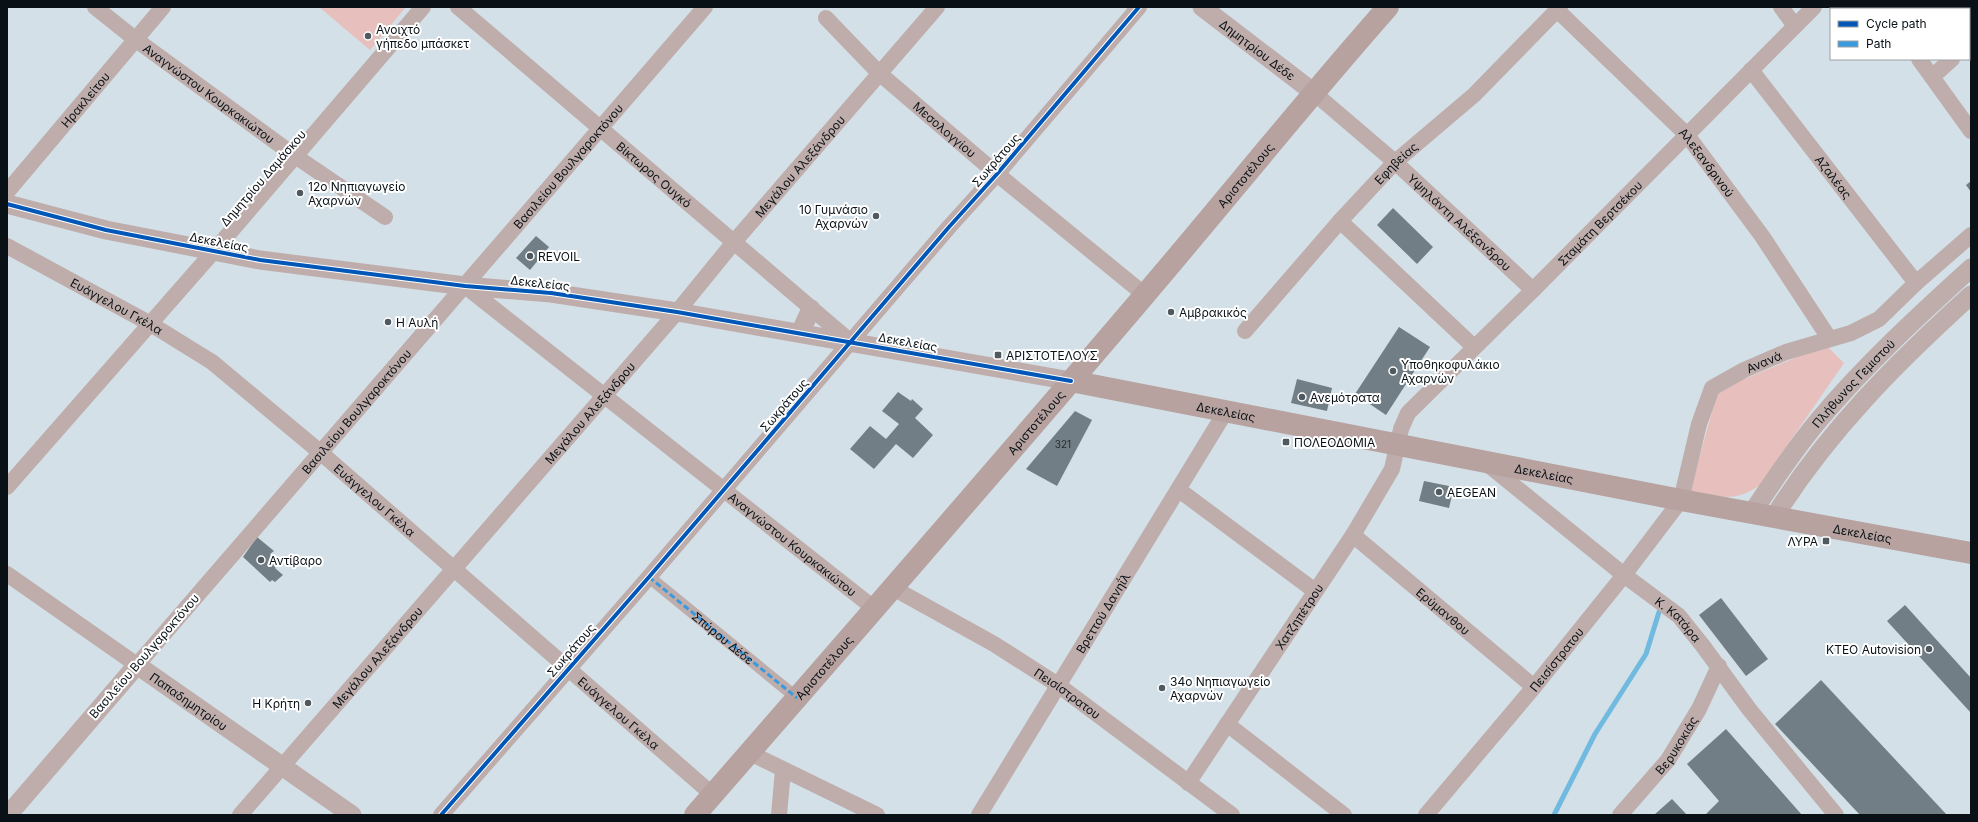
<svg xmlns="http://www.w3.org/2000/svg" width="1978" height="822" viewBox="0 0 1978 822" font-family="Inter,sans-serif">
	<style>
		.green { fill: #e7c0be }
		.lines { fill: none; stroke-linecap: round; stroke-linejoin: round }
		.stream { stroke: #70bae0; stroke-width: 5 }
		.building { fill: #727e85 }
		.pedestrian { stroke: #beadab; stroke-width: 12 }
		.minor { stroke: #beadab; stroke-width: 16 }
		.tertiary { stroke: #beadab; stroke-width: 19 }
		.secondary { stroke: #b7a2a0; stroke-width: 22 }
		.quiet { stroke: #3a9adf; stroke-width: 3; stroke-dasharray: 6 3; stroke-linecap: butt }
		.cycleway-casing { stroke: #fff; stroke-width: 6 }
		.cycleway { stroke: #0057b8; stroke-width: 4 }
		.poi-dot { fill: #505960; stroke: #fff; stroke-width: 1.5 }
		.labels { text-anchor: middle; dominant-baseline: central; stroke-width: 4; stroke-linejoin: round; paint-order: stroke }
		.number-label { font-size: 10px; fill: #232c32 }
		.poi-label { font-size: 12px; fill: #091116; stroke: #fff; text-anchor: start }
		.street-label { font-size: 12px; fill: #091116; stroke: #fff }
	</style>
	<rect width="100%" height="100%" fill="#d3e0e8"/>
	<g class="green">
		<polygon points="319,7 406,7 370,50"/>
		<path d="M 1826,345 L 1844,363 L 1760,485 C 1735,503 1718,497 1690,491 L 1718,390 Z"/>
	</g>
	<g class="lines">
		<polyline class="stream" points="1554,815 1595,734 1646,654 1659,612"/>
	</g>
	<g class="building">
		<polygon points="1971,181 1971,192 1966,185"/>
		<polygon points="1393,208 1433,247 1417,264 1377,225"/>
		<polygon points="536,236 549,247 530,270 516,258"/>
		<polygon points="1399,327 1430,347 1386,415 1355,394"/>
		<polygon points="1297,379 1332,388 1327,411 1291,403"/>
		<polygon points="898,392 911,401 912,399 923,409 915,418 933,435 913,458 896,444 874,469 850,449 870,426 886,439 899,424 882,411"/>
		<polygon points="1075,411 1092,420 1057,486 1026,469"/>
		<polygon points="1424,481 1454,487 1449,508 1419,501"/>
		<polygon points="257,537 274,551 270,554 278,563 275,568 283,575 275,582 272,580 270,582 243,557"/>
		<polygon points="1721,598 1768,659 1746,676 1699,615"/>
		<polygon points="1905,605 1971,678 1971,713 1887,621"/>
		<polygon points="1821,680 1947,815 1860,815 1775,724"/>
		<polygon points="1726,729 1802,815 1707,815 1706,814 1719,801 1687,764"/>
		<polygon points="1672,799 1687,815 1654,815"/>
	</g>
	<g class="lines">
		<path class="pedestrian" id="s1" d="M 649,577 L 797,698"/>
		<g class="minor">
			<path id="s2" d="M 95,7 L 135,39 L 295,156 L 385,217"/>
			<path id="s3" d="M 458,7 L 851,342"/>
			<polyline points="1781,7 1795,26"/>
			<polyline points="1883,7 1885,9"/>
			<path id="s4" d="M 1557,10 L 1687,135 L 1762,236 L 1829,338"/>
			<path id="s5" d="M 826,18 L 879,73 L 997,174 L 1145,295"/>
			<polyline points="1969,43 1971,41"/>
			<polyline points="1919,59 1971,131"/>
			<path id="s6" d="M 1751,70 L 1916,283"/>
			<polyline points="1932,77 1952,59"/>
			<path id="s7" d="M 1313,92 L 1395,162 L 1533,290"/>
			<path id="s8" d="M 7,192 L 163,7"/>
			<polyline points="1340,221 1474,347"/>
			<path id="s9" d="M 7,246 L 149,323 L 212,362 L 320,452 L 713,795"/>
			<path id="s10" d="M 465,286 L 875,609"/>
			<path id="s11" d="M 1245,331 L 1340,221 L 1395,162 L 1474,95 L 1560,7"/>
			<path id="s12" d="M 1486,463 L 1624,575 L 1679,616 L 1703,646 L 1749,709 L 1836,815"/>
			<polyline points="7,487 214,251 423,7"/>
			<polyline points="1179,490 1315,591"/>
			<path id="s13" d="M 1353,535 L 1534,687"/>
			<path id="s14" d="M 7,574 L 137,665 L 705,7"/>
			<path id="s15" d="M 893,588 L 994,644 L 1058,685 L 1232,815"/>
			<polyline points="1227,724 1344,815"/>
			<polyline points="750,753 877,815"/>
			<path id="s16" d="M 1188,783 L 1353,535 L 1392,469 L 1401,429 L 1408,413 L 1533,290 L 1814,7"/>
			<path id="s17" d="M 240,815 L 677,312 L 734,242 L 937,7"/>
			<polyline points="441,815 649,577 949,227 997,174 1139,7"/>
			<polyline points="779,815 783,770"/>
			<path id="s18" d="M 979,815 L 1226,411"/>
			<path id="s19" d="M 1426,815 L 1534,687 L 1624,575 L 1681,500 L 1699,424 L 1712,388 L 1744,370 L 1786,352 L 1851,333 L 1879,319 L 1916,283 L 1971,235"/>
			<path id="s20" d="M 1620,815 L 1668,760 L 1699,709 L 1719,666"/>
		</g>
		<g class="tertiary">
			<path id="s21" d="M 1202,7 L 1313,92"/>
			<polyline points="7,204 106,230 260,260 465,286 551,293 677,312 1071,381"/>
			<polyline points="800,333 811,309"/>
			<path id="s22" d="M 1752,513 C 1773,481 1794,450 1818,421 C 1864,366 1918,316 1971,268"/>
			<path d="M 1774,517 C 1828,431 1896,363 1971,295"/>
			<path id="s23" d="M 8,815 L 137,665 L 352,815"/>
		</g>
		<g class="secondary">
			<path id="s24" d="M 1071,381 L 1681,500 L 1971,553"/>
			<path id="s25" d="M 695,815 C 845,643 995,471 1143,297 C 1225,201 1304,102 1388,7"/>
		</g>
		<polyline class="quiet" points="649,577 797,698"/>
		<defs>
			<g id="cycleway">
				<polyline points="7,204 106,230 260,260 465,286 551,293 677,312 1071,381"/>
				<polyline points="441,815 649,577 949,227 997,174 1139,7"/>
			</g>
		</defs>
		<use href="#cycleway" class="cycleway-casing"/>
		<use href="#cycleway" class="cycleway"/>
	</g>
	<g class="poi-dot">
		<circle cx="368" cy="36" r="4"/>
		<circle cx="300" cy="193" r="4"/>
		<circle cx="876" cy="216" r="4"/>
		<circle cx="530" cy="256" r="4"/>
		<circle cx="1171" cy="312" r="4"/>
		<circle cx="388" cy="322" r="4"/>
		<rect x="994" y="351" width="8" height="8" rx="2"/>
		<circle cx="1393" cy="371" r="4"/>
		<circle cx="1302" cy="397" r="4"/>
		<rect x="1282" y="438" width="8" height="8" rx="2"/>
		<circle cx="1439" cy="492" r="4"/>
		<rect x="1822" y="537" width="8" height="8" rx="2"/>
		<circle cx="261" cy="560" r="4"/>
		<circle cx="1929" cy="649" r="4"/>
		<circle cx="1162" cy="688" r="4"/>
		<circle cx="308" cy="703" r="4"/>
	</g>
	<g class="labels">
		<g class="number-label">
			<text x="1063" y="444">321</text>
		</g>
		<g class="poi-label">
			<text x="376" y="29">Ανοιχτό<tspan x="376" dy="14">γήπεδο μπάσκετ</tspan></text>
			<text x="308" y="186">12ο Νηπιαγωγείο<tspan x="308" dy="14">Αχαρνών</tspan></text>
			<text x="868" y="209" text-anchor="end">10 Γυμνάσιο<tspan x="868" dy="14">Αχαρνών</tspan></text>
			<text x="538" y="256">REVOIL</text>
			<text x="1179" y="312">Αμβρακικός</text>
			<text x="396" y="322">Η Αυλή</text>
			<text x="1006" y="355">ΑΡΙΣΤΟΤΕΛΟΥΣ</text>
			<text x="1401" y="364">Υποθηκοφυλάκιο<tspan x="1401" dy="14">Αχαρνών</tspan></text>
			<text x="1310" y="397">Ανεμότρατα</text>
			<text x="1294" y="442">ΠΟΛΕΟΔΟΜΙΑ</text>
			<text x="1447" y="492">AEGEAN</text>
			<text x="1818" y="541" text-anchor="end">ΛΥΡΑ</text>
			<text x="269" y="560">Αντίβαρο</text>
			<text x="1921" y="649" text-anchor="end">ΚΤΕΟ Autovision</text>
			<text x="1170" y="681">34o Νηπιαγωγείο<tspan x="1170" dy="14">Αχαρνών</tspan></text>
			<text x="300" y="703" text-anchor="end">Η Κρήτη</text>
		</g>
		<g class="street-label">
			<text stroke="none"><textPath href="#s21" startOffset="70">Δημητρίου Δέδε</textPath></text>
			<text stroke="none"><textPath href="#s2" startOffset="143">Αναγνώστου Κουρκακιώτου</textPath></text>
			<text stroke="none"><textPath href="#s8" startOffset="121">Ηρακλείτου</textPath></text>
			<text stroke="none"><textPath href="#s5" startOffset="163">Μεσολογγίου</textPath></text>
			<text transform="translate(996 160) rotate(-49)">Σωκράτους</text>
			<text stroke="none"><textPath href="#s11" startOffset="226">Εφηβείας</textPath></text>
			<text stroke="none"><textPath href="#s4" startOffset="214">Αλεξανδρινού</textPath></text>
			<text stroke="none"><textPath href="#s14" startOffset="818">Βασιλείου Βουλγαροκτόνου</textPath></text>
			<text stroke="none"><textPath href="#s17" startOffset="857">Μεγάλου Αλεξάνδρου</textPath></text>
			<text stroke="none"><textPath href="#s3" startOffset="258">Βίκτωρος Ουγκό</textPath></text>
			<text stroke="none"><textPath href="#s25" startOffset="844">Αριστοτέλους</textPath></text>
			<text stroke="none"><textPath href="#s6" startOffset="135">Αζαλέας</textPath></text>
			<text transform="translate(263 178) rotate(-49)">Δημητρίου Δαμάσκου</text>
			<text stroke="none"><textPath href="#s7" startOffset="196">Υψηλάντη Αλέξανδρου</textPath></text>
			<text stroke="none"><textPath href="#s16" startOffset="703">Σταμάτη Βερτσέκου</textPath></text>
			<text transform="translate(219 242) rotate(11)">Δεκελείας</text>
			<text transform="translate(540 283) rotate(6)">Δεκελείας</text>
			<text stroke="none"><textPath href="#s9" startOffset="125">Ευάγγελου Γκέλα</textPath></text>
			<text transform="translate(908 342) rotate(10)">Δεκελείας</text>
			<text stroke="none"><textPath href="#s19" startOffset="580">Ανανά</textPath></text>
			<text stroke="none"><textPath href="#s22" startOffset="165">Πλήθωνος Γεμιστού</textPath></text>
			<text transform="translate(784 405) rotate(-49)">Σωκράτους</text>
			<text stroke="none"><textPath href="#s14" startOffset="494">Βασιλείου Βουλγαροκτόνου</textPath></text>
			<text stroke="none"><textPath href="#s24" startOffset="158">Δεκελείας</textPath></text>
			<text stroke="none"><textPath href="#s17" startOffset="533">Μεγάλου Αλεξάνδρου</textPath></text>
			<text stroke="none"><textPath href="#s25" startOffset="520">Αριστοτέλους</textPath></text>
			<text stroke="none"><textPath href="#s24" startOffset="482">Δεκελείας</textPath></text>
			<text stroke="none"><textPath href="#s9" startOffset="449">Ευάγγελου Γκέλα</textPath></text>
			<text stroke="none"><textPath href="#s24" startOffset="806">Δεκελείας</textPath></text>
			<text stroke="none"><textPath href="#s10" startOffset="417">Αναγνώστου Κουρκακιώτου</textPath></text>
			<text stroke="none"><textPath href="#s13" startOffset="118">Ερύμανθου</textPath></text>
			<text stroke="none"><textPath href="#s18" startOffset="237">Βρεττού Δανηΐλ</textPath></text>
			<text stroke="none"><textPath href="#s16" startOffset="200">Χατζηπέτρου</textPath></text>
			<text stroke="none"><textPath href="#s12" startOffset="248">Κ. Κατάρα</textPath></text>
			<text stroke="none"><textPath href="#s1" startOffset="96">Σπύρου Δέδε</textPath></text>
			<text transform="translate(571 650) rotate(-49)">Σωκράτους</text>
			<text transform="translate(144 656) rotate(-49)">Βασιλείου Βουλγαροκτόνου</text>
			<text stroke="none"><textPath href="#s17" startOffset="209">Μεγάλου Αλεξάνδρου</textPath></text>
			<text stroke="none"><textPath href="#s19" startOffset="203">Πεισίστρατου</textPath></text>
			<text stroke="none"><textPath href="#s25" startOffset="196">Αριστοτέλους</textPath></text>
			<text stroke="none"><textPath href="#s15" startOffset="204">Πεισίστρατου</textPath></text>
			<text stroke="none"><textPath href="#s23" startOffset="261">Παπαδημητρίου</textPath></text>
			<text stroke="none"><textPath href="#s9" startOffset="773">Ευάγγελου Γκέλα</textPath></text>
			<text stroke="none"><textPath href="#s20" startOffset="90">Βερυκοκιάς</textPath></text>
		</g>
	</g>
	<rect width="1978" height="822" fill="none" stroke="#091116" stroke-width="16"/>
	<rect x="1830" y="8" width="140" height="52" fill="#ffffff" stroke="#9da0a2"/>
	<rect x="1838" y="21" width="20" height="6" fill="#0057b8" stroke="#9da0a2"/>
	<text x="1866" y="28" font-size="12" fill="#091116">Cycle path</text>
	<rect x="1838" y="41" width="20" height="6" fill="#3a9adf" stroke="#9da0a2"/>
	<text x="1866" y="48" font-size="12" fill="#091116">Path</text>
</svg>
